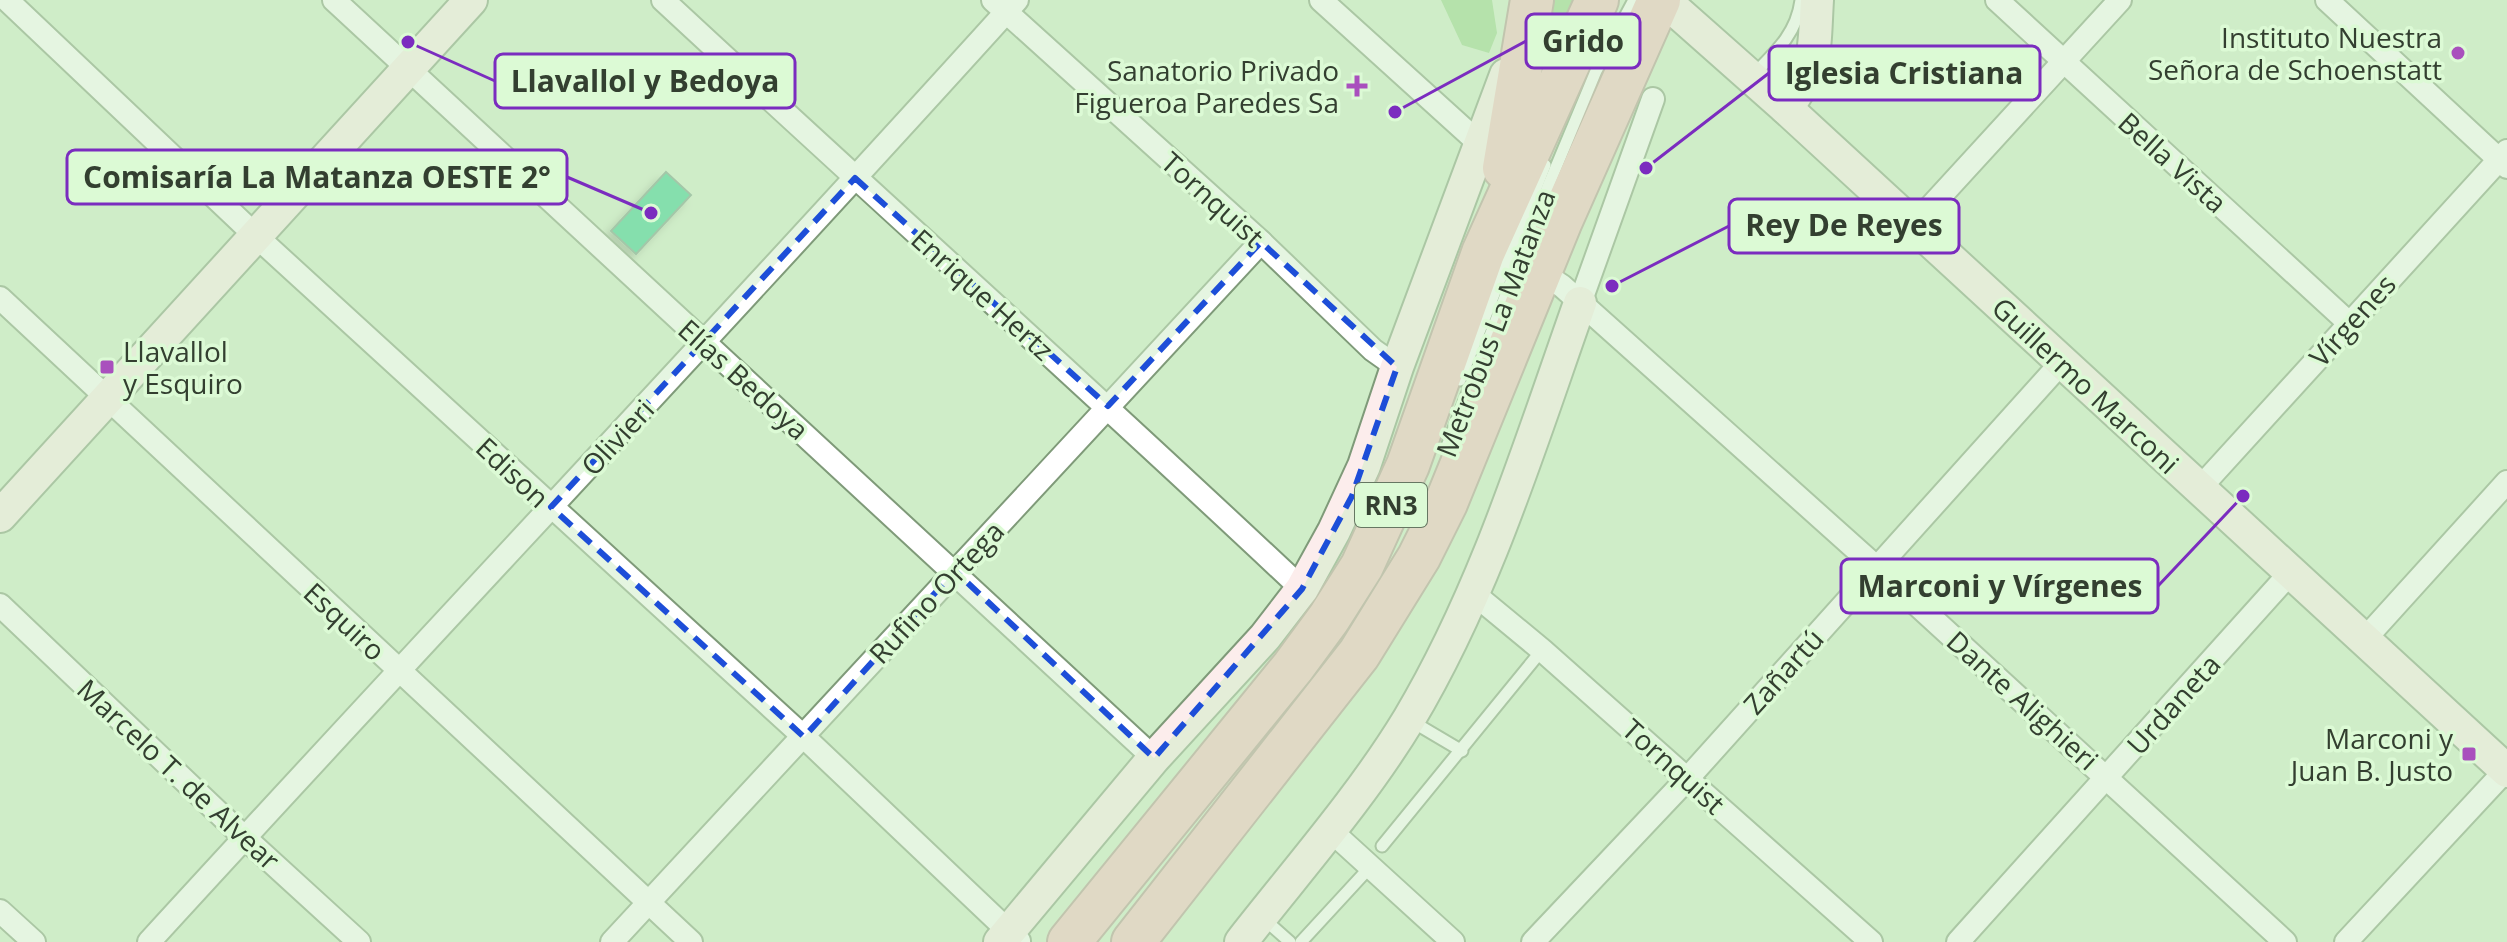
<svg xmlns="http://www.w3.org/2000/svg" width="2507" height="942" viewBox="0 0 2507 942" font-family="'Open Sans',sans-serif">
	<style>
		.green { fill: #95d587 }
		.building { fill: #2bcf8d; stroke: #6f9982; stroke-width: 2; filter: url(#shadow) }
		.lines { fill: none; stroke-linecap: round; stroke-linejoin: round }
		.lane-casing { stroke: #7f9a79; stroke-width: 15 }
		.street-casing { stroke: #7f9a79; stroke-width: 26 }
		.secondary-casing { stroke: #7f9a79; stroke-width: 36 }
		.highway-casing { stroke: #b0948e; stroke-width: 46 }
		.lane { stroke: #fff; stroke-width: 11 }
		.street { stroke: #fff; stroke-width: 22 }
		.secondary { stroke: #fcedec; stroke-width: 32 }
		.highway { stroke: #f4c2c1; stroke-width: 42 }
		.marked { fill: none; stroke: #1d4ed8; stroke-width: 6; stroke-dasharray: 16 10; stroke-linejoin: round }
		.poi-dot { fill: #a950bd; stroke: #dcfad5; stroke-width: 3 }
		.labels { text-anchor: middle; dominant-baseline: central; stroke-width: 7; stroke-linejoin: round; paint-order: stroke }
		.shield { fill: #dcfad5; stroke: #667762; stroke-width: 2 }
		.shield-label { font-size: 26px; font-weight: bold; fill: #333f30 }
		.poi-label { font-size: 28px; fill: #333f30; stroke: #dcfad5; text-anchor: end }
		.street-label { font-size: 28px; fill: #333f30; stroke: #dcfad5 }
		.leader { fill: none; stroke: #7b2cbf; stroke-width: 3 }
		.callout-dot { fill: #7b2cbf; stroke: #dcfad5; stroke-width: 3 }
		.callout { fill: #dcfad5; stroke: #7b2cbf; stroke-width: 3 }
		.callout-label { font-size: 30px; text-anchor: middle; font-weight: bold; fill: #333f30 }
	</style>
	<defs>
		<filter id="shadow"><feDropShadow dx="-7" dy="7" stdDeviation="4" flood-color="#0004"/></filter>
	</defs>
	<rect width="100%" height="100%" fill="#cfedc8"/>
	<g class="green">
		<polygon points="1441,0 1492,0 1497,33 1489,53 1462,45"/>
		<polygon points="1549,0 1585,0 1521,140"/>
	</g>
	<polygon class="building" points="666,172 691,195 636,254 611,231"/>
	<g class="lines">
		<defs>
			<g id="lane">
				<path d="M 1753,75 C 1776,52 1797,33 1801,0"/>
				<polyline points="1460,380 1545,165"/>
				<polyline points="1446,449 1549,184 1596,71 1634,0"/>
				<polyline points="1413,722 1462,751"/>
				<polyline points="1382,846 1542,650"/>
				<polyline points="1264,919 1290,942"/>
				<polyline points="1301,942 1371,866"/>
			</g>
			<g id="street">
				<polyline points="7,0 256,236 804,737 1019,941"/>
				<polyline points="334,0 1154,758"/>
				<path d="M 663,0 C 875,197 1091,390 1302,589"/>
				<polyline points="993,0 1261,242 1373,350 1397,367"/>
				<polyline points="1321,0 1480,144"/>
				<polyline points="1997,0 2349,323"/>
				<polyline points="2327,0 2507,167"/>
				<polyline points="1914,225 2120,0"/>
				<polyline points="1541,272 1562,286 1876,567 2285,942"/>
				<polyline points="0,298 691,942"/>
				<polyline points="1580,303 1653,99"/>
				<polyline points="2198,490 2507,151"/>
				<polyline points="1473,593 1542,650 1871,942"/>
				<polyline points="0,605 245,838 359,942"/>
				<polyline points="2363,641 2507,482"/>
				<polyline points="1330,830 1453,942"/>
				<polyline points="0,911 34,942"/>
				<path d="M 149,942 C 437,627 731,317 1017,0"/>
				<polyline points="612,942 1261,242"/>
				<polyline points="1533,942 1688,778 2062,362"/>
				<polyline points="1958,942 2290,573"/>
				<polyline points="2346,942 2506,770"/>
			</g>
			<g id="secondary">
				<polyline points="1664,0 1786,108 2507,771"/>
				<path d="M 1786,108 C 1818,68 1814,48 1817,0"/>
				<polyline points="0,516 471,0"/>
				<polyline points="1000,942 1154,758 1265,637 1302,589 1334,531 1364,466 1397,367 1506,75"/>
				<path d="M 1241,942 C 1298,869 1361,798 1409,719 C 1486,590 1530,444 1580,303"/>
			</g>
			<g id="highway">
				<polyline points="1504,168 1532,0"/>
				<polyline points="1069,942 1293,667 1329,618 1362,566 1408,465 1483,253 1597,0"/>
				<polyline points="1133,942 1359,654 1419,557 1446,503 1560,223 1659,0"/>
			</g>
		</defs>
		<use href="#lane" class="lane-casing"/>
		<use href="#street" class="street-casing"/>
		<use href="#secondary" class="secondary-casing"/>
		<use href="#highway" class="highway-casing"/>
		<use href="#lane" class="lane"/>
		<use href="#street" class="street"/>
		<use href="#secondary" class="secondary"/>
		<use href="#highway" class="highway"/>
	</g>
	<path d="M0 0H2507V942H0ZM 855,178 L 1108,406 L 1261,242 L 1397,367 L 1352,496 L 1302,589 L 1154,758 L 955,571 L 804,737 L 551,507 Z" fill="#cfedc8" fill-opacity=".55" fill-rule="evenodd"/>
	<path class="marked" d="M 855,178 L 1108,406 L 1261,242 L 1397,367 L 1352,496 L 1302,589 L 1154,758 L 955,571 L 804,737 L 551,507 Z"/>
	<g class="poi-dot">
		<circle cx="2458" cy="53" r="8"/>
		<path d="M1353 74h8v8h8v8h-8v8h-8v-8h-8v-8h8z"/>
		<rect x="99" y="359" width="16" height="16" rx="4"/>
		<rect x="2461" y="746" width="16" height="16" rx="4"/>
	</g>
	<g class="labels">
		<rect class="shield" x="1355" y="483" width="72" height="44" rx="6"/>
		<g class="shield-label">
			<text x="1391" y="505">RN3</text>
		</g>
		<g class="poi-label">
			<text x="2442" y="37">Instituto Nuestra<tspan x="2442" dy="32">Señora de Schoenstatt</tspan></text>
			<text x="1339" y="70">Sanatorio Privado<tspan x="1339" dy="32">Figueroa Paredes Sa</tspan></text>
			<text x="123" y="351" text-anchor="start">Llavallol<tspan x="123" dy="32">y Esquiro</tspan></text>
			<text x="2453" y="738">Marconi y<tspan x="2453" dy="32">Juan B. Justo</tspan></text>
		</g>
		<g class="street-label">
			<text transform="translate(2173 162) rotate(42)">Bella Vista</text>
			<text transform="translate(1213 199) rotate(42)">Tornquist</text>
			<text transform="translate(983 294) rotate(42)">Enrique Hertz</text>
			<text transform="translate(2352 320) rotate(-48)">Vírgenes</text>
			<text transform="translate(1495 323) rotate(-69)">Metrobus La Matanza</text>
			<text transform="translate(744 379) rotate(42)">Elías Bedoya</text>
			<text transform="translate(2086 385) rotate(43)">Guillermo Marconi</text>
			<text transform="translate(617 437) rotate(-47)">Olivieri</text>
			<text transform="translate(513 472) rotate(43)">Edison</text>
			<text transform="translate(936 592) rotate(-47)">Rufino Ortega</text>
			<text transform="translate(345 621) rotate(43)">Esquiro</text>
			<text transform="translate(1783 671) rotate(-48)">Zañartú</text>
			<text transform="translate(2023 700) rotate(42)">Dante Alighieri</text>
			<text transform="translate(2173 704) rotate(-48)">Urdaneta</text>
			<text transform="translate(1674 766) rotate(42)">Tornquist</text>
			<text transform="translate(179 774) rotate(43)">Marcelo T. de Alvear</text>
		</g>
	</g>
	<path class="leader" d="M1395 112L1526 41M1646 168L1769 73M408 42L495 81M651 213L567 177M1612 286L1729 226M2243 496L2158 586"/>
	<g class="callout-dot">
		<circle cx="1395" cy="112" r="8"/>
		<circle cx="1646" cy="168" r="8"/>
		<circle cx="408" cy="42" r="8"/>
		<circle cx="651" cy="213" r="8"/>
		<circle cx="1612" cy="286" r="8"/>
		<circle cx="2243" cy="496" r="8"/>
	</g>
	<g class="callout">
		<rect x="1526" y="14" width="114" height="54" rx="8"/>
		<rect x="1769" y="46" width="271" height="54" rx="8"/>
		<rect x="495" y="54" width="300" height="54" rx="8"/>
		<rect x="67" y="150" width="500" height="54" rx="8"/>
		<rect x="1729" y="199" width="230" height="54" rx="8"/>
		<rect x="1841" y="559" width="317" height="54" rx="8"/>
	</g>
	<g class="callout-label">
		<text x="1583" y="52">Grido</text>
		<text x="1904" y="84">Iglesia Cristiana</text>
		<text x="645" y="92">Llavallol y Bedoya</text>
		<text x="317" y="188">Comisaría La Matanza OESTE 2°</text>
		<text x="1844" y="236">Rey De Reyes</text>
		<text x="2000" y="597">Marconi y Vírgenes</text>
	</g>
</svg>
